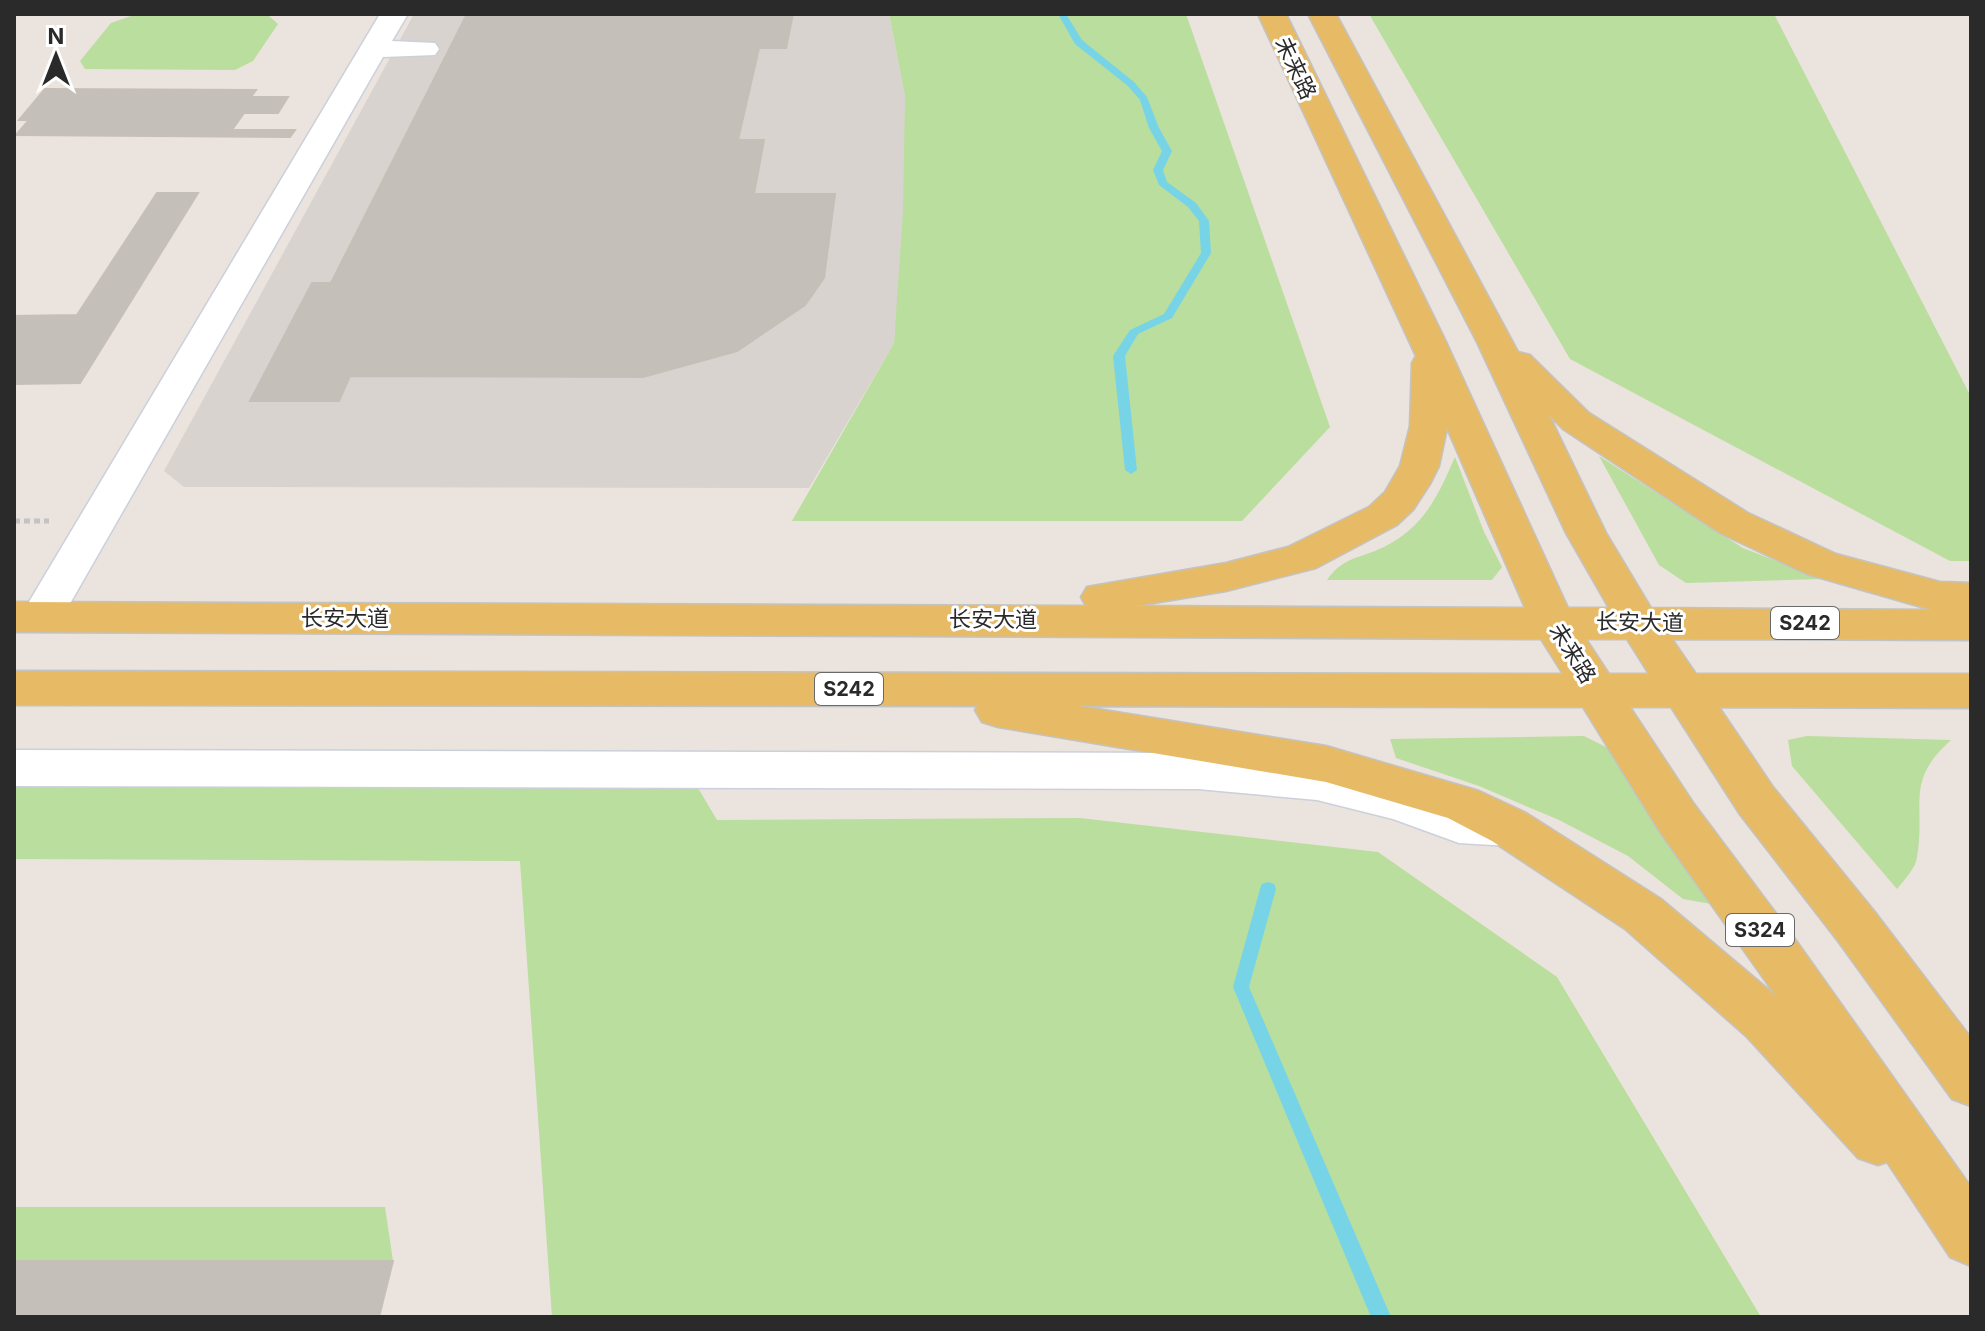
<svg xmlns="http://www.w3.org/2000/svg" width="1985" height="1331" viewBox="0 0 1985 1331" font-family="Inter,'Noto Sans SC',sans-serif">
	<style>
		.green { fill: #bade9d }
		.plaza { fill: #d8d3cf }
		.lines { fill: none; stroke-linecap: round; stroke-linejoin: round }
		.stream { fill: #77d4e6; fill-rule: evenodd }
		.building { fill: #c4bfb8; stroke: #c6bfb7; stroke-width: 2 }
		.minor-casing { stroke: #cbd0db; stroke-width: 3 }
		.major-casing { stroke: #c3c3c3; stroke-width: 3 }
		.path { stroke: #c3c3c3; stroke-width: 5; stroke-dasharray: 6 4; stroke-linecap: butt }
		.minor { fill: #fff; fill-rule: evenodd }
		.major { fill: #e7bb66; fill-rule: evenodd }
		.labels { text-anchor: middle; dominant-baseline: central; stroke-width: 6; stroke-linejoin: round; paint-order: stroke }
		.shield { fill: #fff; stroke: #6a6a6a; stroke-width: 2 }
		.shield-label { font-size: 20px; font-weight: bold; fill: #2a2a2a }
		.street-label { font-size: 22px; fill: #2a2a2a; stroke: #fff }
	</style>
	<rect width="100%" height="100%" fill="#ebe3dd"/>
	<g class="green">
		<polygon points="889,14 1186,14 1330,427 1242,521 792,521 894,343 905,97"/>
		<polygon points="1369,14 1774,14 1971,397 1971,561 1950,561 1570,359"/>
		<polygon points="131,16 269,16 278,24 253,61 235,70 85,69 80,61 111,23"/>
		<polygon points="1599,456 1743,548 1822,579 1686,583 1659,565"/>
		<path d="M 1455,457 L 1484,532 L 1502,567 L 1492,580 L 1327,580 C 1344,556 1359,559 1384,547 C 1424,527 1438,496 1455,457 Z"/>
		<polygon points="1584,736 1616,752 1717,905 1683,899 1628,856 1559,820 1479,786 1396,758 1390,739"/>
		<path d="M 1807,736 L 1951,740 C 1904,782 1926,804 1917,857 C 1916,868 1904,880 1897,889 L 1792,766 L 1788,740 Z"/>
		<polygon points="14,786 698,788 717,820 1080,818 1378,852 1557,977 1761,1317 552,1317 520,861 14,859"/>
		<polygon points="14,1207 385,1207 393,1261 14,1261"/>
	</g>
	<polygon class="plaza" points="414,14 467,14 331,283 311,283 251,401 339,401 350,376 643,377 737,351 754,194 764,140 738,140 759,48 786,48 793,14 889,14 905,97 903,211 894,343 809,488 184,487 164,471"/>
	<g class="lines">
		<g class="stream">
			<polygon points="1058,14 1066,14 1082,40 1134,82 1147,97 1159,128 1172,151 1163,170 1167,182 1196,203 1209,221 1211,253 1172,318 1138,334 1125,356 1137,470 1131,474 1125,470 1113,356 1130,330 1164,314 1201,253 1199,221 1188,207 1159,185 1153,170 1162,151 1149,128 1140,100 1128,86 1075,44"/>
			<polygon points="1268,882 1274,884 1276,889 1249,987 1391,1317 1371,1317 1233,987 1260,889 1262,884"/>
		</g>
	</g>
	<g class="building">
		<polygon points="467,14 793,14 786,48 759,48 738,140 764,140 754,194 835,194 824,278 805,305 737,351 643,377 350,376 339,401 250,401 312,283 331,283"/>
		<polygon points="45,89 256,90 251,97 288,97 278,113 244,113 232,130 295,130 290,137 16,135 29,120 19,120"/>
		<polygon points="157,193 198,193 80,383 14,384 14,316 77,315"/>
		<polygon points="14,1261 393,1261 379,1317 14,1317"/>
	</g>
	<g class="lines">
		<defs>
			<g id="minor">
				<polygon points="380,14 408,14 392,41 435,43 439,49 435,55 383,57 56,628 41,632 26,628 20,617"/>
				<polygon points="14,750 1198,753 1317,764 1399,783 1461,805 1509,808 1526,813 1533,827 1526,841 1509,846 1459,843 1393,819 1317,800 1198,789 14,786"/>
			</g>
			<path id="major" d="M 1258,14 L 1286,14 L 1447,344 L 1568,608 L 1609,608 L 1566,533 L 1477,342 L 1308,14 L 1336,14 L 1518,352 L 1530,355 L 1589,413 L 1748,513 L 1836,554 L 1940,582 L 1971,583 L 1971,640 L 1672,639 L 1696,674 L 1971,674 L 1971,708 L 1719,707 L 1773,787 L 1874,911 L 1971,1038 L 1971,1106 L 1952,1099 L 1838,941 L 1739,813 L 1671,707 L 1630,707 L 1694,804 L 1790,932 L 1971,1187 L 1971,1266 L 1950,1257 L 1887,1162 L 1878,1165 L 1858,1158 L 1747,1037 L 1625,929 L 1492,841 L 1448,818 L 1326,782 L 998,727 L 982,722 L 975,710 L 978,706 L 14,705 L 14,671 L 1563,674 L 1541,639 L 14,632 L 14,602 L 1086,606 L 1081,597 L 1087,587 L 1226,563 L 1288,547 L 1369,507 L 1385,492 L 1400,466 L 1410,426 L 1412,363 L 1416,356 ZM 1549,415 L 1563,429 L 1720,533 L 1807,574 L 1932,610 L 1651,608 L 1606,533 ZM 1447,428 L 1525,608 L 1136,606 L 1226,591 L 1316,568 L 1397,525 L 1413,510 L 1430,484 L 1439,466 ZM 1586,639 L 1627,639 L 1649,674 L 1609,674 ZM 1079,706 L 1583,707 L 1660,832 L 1776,996 L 1661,899 L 1526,813 L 1479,791 L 1326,746 Z"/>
		</defs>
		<use href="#minor" class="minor-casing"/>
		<use href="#major" class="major-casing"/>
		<polyline class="path" points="14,521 49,521"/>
		<use href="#minor" class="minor"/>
		<use href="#major" class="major"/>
	</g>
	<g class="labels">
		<g class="shield">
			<rect x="1771" y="607" width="68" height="32" rx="6"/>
			<rect x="815" y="673" width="68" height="32" rx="6"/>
			<rect x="1726" y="914" width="68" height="32" rx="6"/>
		</g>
		<g class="shield-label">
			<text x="1805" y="623">S242</text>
			<text x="849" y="689">S242</text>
			<text x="1760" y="930">S324</text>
		</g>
		<g class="street-label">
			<text transform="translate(1296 68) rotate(65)">未来路</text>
			<text x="345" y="618">长安大道</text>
			<text x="993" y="619">长安大道</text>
			<text transform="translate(1640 622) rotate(1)">长安大道</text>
			<text transform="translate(1573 653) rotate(58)">未来路</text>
		</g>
	</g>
	<rect width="1985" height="1331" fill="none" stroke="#2a2a2a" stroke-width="32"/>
	<g transform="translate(56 56)" stroke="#ffffff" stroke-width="6" paint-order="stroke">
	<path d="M0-6L14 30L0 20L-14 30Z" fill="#2a2a2a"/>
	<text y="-12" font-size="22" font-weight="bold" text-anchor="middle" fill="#2a2a2a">N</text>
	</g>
</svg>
